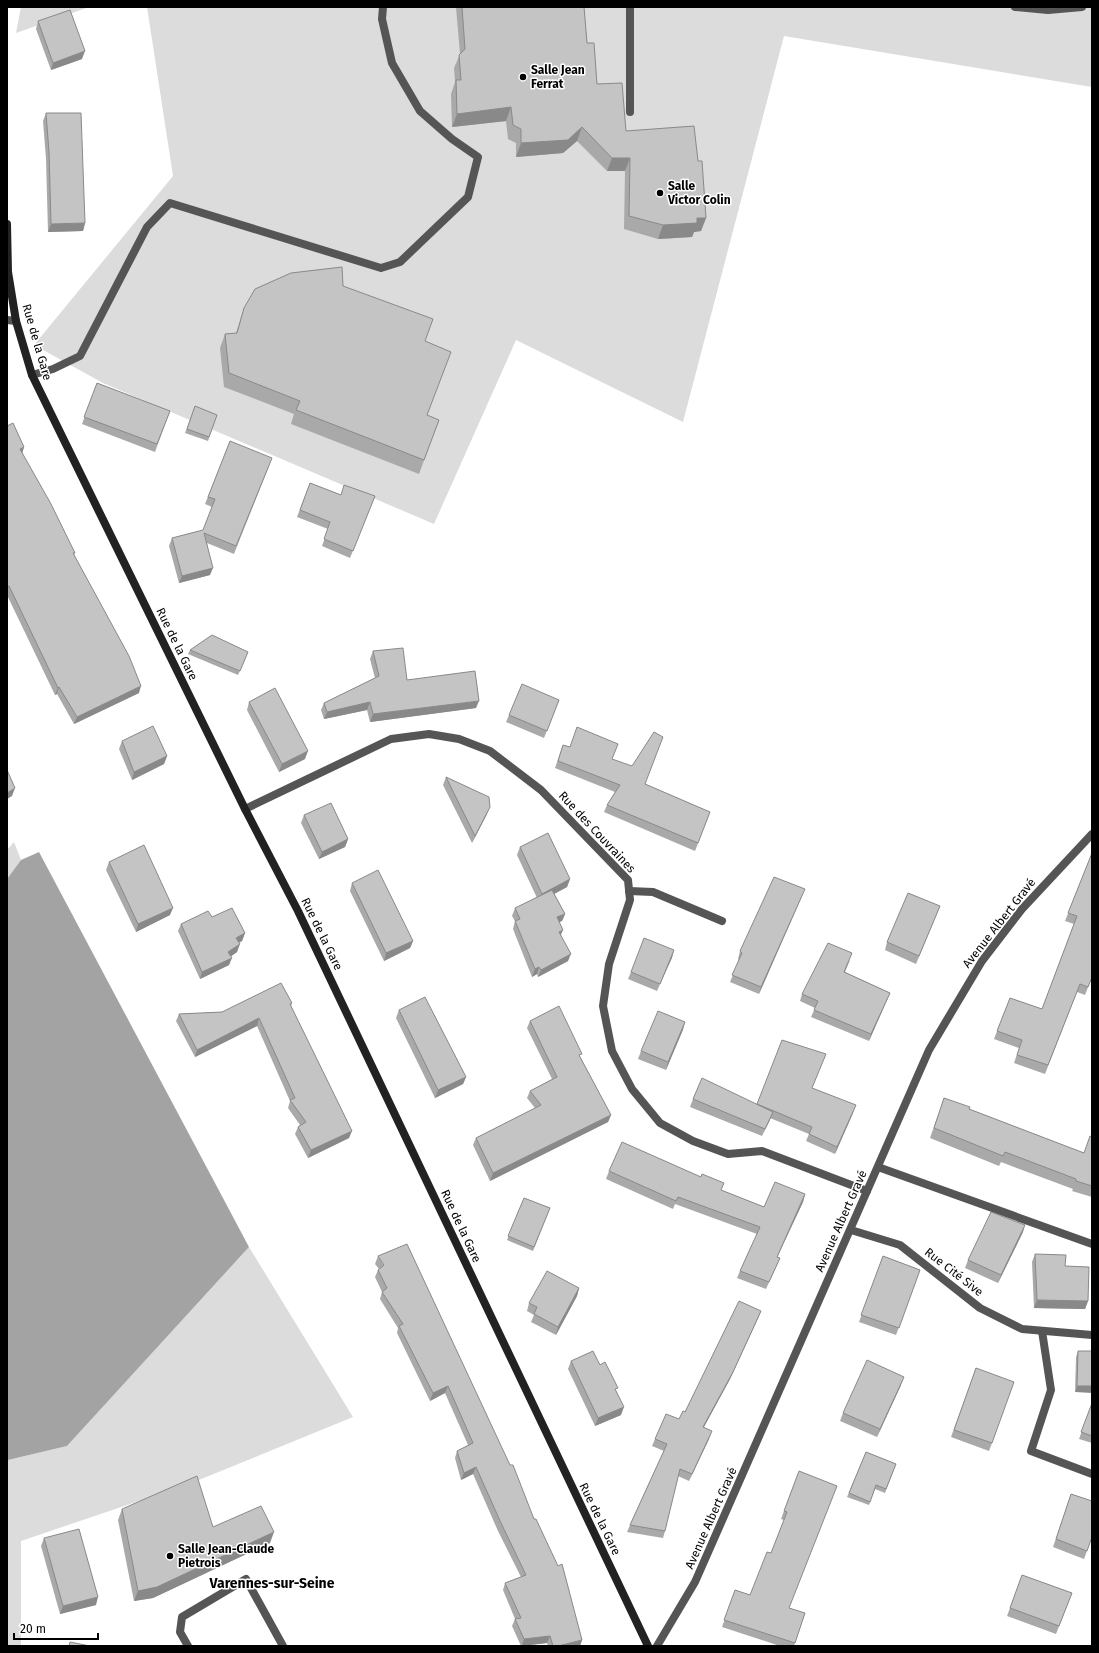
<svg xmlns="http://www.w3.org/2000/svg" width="1099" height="1653" viewBox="0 0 1099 1653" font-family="'Fira Sans',sans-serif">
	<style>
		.green { fill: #dcdcdc }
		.water { fill: #a3a3a3 }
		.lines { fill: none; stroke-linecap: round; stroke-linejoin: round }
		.service { stroke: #555; stroke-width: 8 }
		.minor { stroke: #555; stroke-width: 8 }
		.tertiary { stroke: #555; stroke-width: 8 }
		.secondary { stroke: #222; stroke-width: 8 }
		.wall { fill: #a9a9a9 }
		.shaded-wall { fill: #898989 }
		.building { fill: #c4c4c4; stroke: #898989 }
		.poi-dot { fill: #000; stroke: #fff; stroke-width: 1.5 }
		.labels { text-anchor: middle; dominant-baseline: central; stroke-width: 3; stroke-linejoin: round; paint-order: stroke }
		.poi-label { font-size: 12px; font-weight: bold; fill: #000; stroke: #fff; text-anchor: start }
		.street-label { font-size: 12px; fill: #000; stroke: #fff }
		.quarter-label { font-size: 14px; font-weight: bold; fill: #000; stroke: #fff }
	</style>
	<rect width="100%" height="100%" fill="#fff"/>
	<g class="green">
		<polygon points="21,7 89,7 16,33"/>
		<polygon points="147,7 1092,7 1092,87 784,36 683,422 516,340 434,524 103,383 34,345 173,176"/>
		<polygon points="14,842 21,860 7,879 7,850"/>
		<polygon points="249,1247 353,1417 189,1484 21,1541 21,1646 7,1646 7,1456 8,1460 67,1446"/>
	</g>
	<polygon class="water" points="39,852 249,1247 67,1446 8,1460 7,879 21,860"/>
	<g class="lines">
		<g class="service">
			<polyline points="630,7 630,112"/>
			<polyline points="1015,7 1048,10 1082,7"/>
			<polyline points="32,375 53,369 80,356 147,227 170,203 381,268 400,262 468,197 478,157 452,139 420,111 392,63 382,19 383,7"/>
			<polyline points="629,891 653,892 722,921"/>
			<polyline points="878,1167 1092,1244"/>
		</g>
		<g class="minor">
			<polyline points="7,320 16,321"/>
			<polyline points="245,809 391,739 429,734 459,739 490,751 541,790 628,880 630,900 609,964 603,1006 612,1051 632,1089 660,1123 693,1141 728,1154 762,1151 867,1191"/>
			<polyline points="851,1230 900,1245 980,1308 1022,1329 1092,1335"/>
			<polyline points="1042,1331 1051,1390 1031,1451 1092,1474"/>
			<polyline points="188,1646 180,1632 182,1617 246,1579 283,1646"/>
		</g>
		<polyline class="tertiary" points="657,1646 695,1582 929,1050 982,961 1022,909 1092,834"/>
		<polyline class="secondary" points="7,224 8,272 16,321 32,375 245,809 298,911 648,1646"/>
	</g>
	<g class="wall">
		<polygon points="456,7 584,7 587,43 597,84 626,131 698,161 706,218 701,231 694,232 692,237 658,239 624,229 625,171 607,171 577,141 563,153 516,157 516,143 508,139 506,121 452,127 451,94 455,82 454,68 460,54"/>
		<polygon points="38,21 82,59 51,70 36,29"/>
		<polygon points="46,113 85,223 83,231 48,232 46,159 43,121"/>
		<polygon points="343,286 425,341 427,415 439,420 419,474 291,424 294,414 224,387 220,348 225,334 236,333 244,308"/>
		<polygon points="97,383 170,411 155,452 82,424"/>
		<polygon points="195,406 217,415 208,441 185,433"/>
		<polygon points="7,426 24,447 22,453 75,553 74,554 139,693 74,724 57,694 55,695 7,595"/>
		<polygon points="230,441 269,466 234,554 207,543 210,575 179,583 169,546 172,538 203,530 212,507 205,504"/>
		<polygon points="310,483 341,495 375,496 350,558 322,546 328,529 297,517"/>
		<polygon points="190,650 248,652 238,675 188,654"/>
		<polygon points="373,651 407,680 476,708 370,722 367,710 324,719 321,710 324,703 375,678 370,659"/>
		<polygon points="559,700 544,738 506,722 509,715"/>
		<polygon points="249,702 305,759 279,772 247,710"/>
		<polygon points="122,741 167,756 164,764 132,780 119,749"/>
		<polygon points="563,745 612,759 645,784 710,812 695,851 604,812 607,805 615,792 555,768"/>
		<polygon points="446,777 487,814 472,843 443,785"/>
		<polygon points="304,815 348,839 345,847 319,859 301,823"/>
		<polygon points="520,847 570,879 567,887 554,894 565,914 562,921 559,922 561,935 568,961 538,977 537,974 532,977 513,929 515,921 512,916 515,908 537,898 517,855"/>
		<polygon points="1092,853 1092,977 1085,995 1077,992 1045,1074 1014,1063 1019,1048 994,1039 1010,998 1042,1009 1074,924 1065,921"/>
		<polygon points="109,862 170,915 136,932 106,870"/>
		<polygon points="352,883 413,941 410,948 384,961 350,891"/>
		<polygon points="802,896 759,994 730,982 739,960 738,959 740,951"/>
		<polygon points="940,906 916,964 885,950 887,942"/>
		<polygon points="212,917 245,933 242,941 239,943 237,952 231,956 229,965 200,979 178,931 181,924"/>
		<polygon points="674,950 657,991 628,979 631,972"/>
		<polygon points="850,960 845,972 890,993 869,1041 811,1017 815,1008 800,1001 802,994"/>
		<polygon points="292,1003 291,1006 349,1138 308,1158 295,1134 298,1127 300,1125 288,1108 290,1101 257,1026 195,1057 176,1021 179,1014 222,1012"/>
		<polygon points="399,1010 466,1077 463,1084 435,1098 396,1018"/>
		<polygon points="530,1021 580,1057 611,1115 608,1122 490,1181 473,1145 476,1138 535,1108 527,1098 530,1091 552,1079 527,1028"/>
		<polygon points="685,1022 666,1070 638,1059 641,1051"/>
		<polygon points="812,1088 853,1113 835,1154 806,1141 809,1134 770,1118 762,1136 690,1107 693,1099 757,1104"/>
		<polygon points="944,1098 969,1109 1084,1153 1090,1136 1092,1137 1092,1197 1072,1191 1073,1189 1001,1162 999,1166 930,1138"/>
		<polygon points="609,1171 721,1190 764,1207 805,1194 803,1202 777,1257 780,1258 777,1265 766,1289 737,1278 740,1271 757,1234 675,1204 673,1209 606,1179"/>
		<polygon points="524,1198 550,1208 533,1251 507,1240"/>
		<polygon points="1023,1232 998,1283 965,1268 968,1260"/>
		<polygon points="1035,1254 1065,1266 1088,1301 1085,1309 1034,1308 1032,1262"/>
		<polygon points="378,1256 534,1519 582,1640 580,1646 548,1646 547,1643 521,1646 512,1626 515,1619 503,1590 505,1583 521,1577 498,1531 473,1474 461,1480 455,1458 457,1451 468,1445 445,1393 430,1401 397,1333 398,1328 380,1299 382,1292 375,1277 378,1270 379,1269 375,1264"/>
		<polygon points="883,1256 920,1270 896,1335 859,1322"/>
		<polygon points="579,1288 577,1296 556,1335 531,1322 534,1315 527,1311 529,1303"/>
		<polygon points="761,1311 758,1318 730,1379 704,1427 709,1439 689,1481 678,1476 665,1531 663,1538 627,1532 630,1525 664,1451 652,1446 655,1439 679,1419"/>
		<polygon points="1078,1351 1092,1351 1075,1392 1076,1357"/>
		<polygon points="571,1361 617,1392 621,1415 595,1426 568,1369"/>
		<polygon points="976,1368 992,1443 989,1451 951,1437"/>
		<polygon points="901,1385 877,1437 840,1421 843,1413"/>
		<polygon points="1092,1403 1092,1443 1079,1439"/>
		<polygon points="866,1452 896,1464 885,1493 875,1489 869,1505 847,1497"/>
		<polygon points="799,1471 789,1608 805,1613 794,1646 780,1646 722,1627 735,1590 750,1595 771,1553 784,1520 781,1519"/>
		<polygon points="1071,1494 1092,1537 1084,1559 1053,1547"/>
		<polygon points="122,1509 270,1543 153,1598 134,1601 118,1520"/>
		<polygon points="44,1538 96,1605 60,1614 41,1546"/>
		<polygon points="1022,1575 1072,1593 1056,1634 1007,1616"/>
	</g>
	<g class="shaded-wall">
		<polygon points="85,51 82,59 51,70 53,63"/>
		<polygon points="511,107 506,121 452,127 457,114"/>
		<polygon points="582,127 577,141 563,153 516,157 521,143"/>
		<polygon points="612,158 630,158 625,171 607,171"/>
		<polygon points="697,218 706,218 701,231 694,232 692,237 658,239 663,225"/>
		<polygon points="85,223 83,231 48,232 51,224"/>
		<polygon points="24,447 22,454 20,449"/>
		<polygon points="213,568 210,575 179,583 182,576"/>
		<polygon points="141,686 139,693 74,724 77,717"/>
		<polygon points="59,687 57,694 55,695 58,688"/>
		<polygon points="479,701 476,708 370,722 373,714"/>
		<polygon points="370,702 367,710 324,719 327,712"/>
		<polygon points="308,751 305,759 279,772 282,764"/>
		<polygon points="167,756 164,764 132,780 134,772"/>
		<polygon points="15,788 12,796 7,799 7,793"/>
		<polygon points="490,807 487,814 472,843 475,836"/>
		<polygon points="348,839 345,847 319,859 322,852"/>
		<polygon points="570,879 567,887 539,902 542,894"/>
		<polygon points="805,889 802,896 759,994 761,987"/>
		<polygon points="173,908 170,915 136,932 138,924"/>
		<polygon points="565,914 562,921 554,924 557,917"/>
		<polygon points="563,930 560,937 559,932"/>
		<polygon points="245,933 242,941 233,945 236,938"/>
		<polygon points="413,941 410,948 384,961 386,953"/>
		<polygon points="240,944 237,952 226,960 228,952"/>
		<polygon points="674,950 672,958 657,991 660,984"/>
		<polygon points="571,954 568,961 538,977 541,970"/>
		<polygon points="232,958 229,965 200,979 202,972"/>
		<polygon points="539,967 537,974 532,977 535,969"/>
		<polygon points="890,993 887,1000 869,1041 871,1034"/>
		<polygon points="259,1018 257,1026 195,1057 197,1050"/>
		<polygon points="685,1022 683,1030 666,1070 668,1062"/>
		<polygon points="466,1077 463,1084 435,1098 438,1090"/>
		<polygon points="856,1105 853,1113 835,1154 837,1147"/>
		<polygon points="773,1112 770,1120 762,1136 765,1129"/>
		<polygon points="611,1115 608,1122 490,1181 493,1173"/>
		<polygon points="352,1131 349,1138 308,1158 311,1150"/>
		<polygon points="805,1194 803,1202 774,1264 777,1257"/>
		<polygon points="1025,1225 1023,1232 998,1283 1001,1275"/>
		<polygon points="579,1288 577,1296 556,1335 558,1327"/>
		<polygon points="1037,1300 1088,1301 1085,1309 1034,1308"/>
		<polygon points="761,1311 758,1318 730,1379 700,1434 703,1427"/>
		<polygon points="904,1377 901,1385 877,1437 880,1429"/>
		<polygon points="448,1386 445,1393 430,1401 433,1393"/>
		<polygon points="1077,1386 1092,1386 1092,1393 1075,1392"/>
		<polygon points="624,1407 621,1415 595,1426 598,1418"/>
		<polygon points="712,1431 709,1439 689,1481 692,1474"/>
		<polygon points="476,1467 473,1474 461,1480 464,1473"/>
		<polygon points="274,1532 270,1543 153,1598 134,1601 138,1591"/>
		<polygon points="98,1597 96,1605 60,1614 63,1606"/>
		<polygon points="550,1636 547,1643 522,1646 524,1639"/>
		<polygon points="582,1640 580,1646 558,1646"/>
	</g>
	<g class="building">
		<polygon points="462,7 584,7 587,43 594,43 597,84 622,83 626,131 694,126 698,161 702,161 706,218 697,218 697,223 663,225 629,216 630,158 612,158 582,127 568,140 521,143 521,129 513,125 511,107 457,114 456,80 461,80 459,55 465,49"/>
		<polygon points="70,10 85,51 53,63 38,21"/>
		<polygon points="46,113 81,113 85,223 51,224 49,152"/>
		<polygon points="342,267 343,286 433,319 425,341 451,352 427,415 439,420 424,460 296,410 300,401 229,373 225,334 237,333 244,308 255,289 291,273"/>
		<polygon points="97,383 170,411 157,444 84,417"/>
		<polygon points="195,406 217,415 209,437 187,429"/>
		<polygon points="13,423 24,447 20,449 51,504 75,553 73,553 129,656 141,686 77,717 59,687 58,688 9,586 7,587 7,426"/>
		<polygon points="230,441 272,458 236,546 204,533 213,568 182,576 172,538 203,530 215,499 208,497"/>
		<polygon points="310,483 341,495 344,485 375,496 353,551 324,539 330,522 300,510"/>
		<polygon points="212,635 248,652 240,671 190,650"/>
		<polygon points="403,648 407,680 475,671 479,701 373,714 370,702 327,712 324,703 379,676 373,651"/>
		<polygon points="522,684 559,700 547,731 509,715"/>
		<polygon points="275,688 308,751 282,764 249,702"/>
		<polygon points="153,726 167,756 134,772 122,741"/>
		<polygon points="577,727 618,744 612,759 632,766 654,732 663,737 645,784 710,812 698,843 607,805 620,785 558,761 563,745 570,747"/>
		<polygon points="7,770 15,788 7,793"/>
		<polygon points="446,777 489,797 490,807 475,836"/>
		<polygon points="331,803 348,839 322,852 304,815"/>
		<polygon points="548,833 570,879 542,894 520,847"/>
		<polygon points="144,845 173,908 138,924 109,862"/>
		<polygon points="1092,853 1092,977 1088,987 1080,984 1048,1065 1017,1055 1022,1040 997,1031 1010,998 1042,1009 1077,916 1068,913"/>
		<polygon points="378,870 413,941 386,953 352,883"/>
		<polygon points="774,877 805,889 761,987 732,975 742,953 740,951"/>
		<polygon points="552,890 565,914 557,917 563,930 559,932 571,954 541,970 539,967 535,969 515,921 520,919 515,908"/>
		<polygon points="908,893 940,906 919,956 887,942"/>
		<polygon points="232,908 245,933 236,938 240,944 228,952 232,958 202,972 181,924 208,911 212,917"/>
		<polygon points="644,938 674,950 660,984 631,972"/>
		<polygon points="828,943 852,953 844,972 890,993 871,1034 814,1010 818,1001 802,994"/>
		<polygon points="281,983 292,1003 290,1004 352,1131 311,1150 298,1127 306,1122 290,1100 295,1098 259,1018 197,1050 179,1014 222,1012"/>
		<polygon points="425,997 466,1077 438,1090 399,1010"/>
		<polygon points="559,1006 582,1054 579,1055 611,1115 493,1173 476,1138 541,1105 530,1091 557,1077 530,1021"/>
		<polygon points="658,1011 685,1022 668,1062 641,1051"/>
		<polygon points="782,1040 826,1054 812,1088 856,1105 837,1147 809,1134 812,1127 757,1104"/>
		<polygon points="702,1078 773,1112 765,1129 693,1099"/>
		<polygon points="944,1098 970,1107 969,1109 1084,1153 1090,1136 1092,1137 1092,1186 1076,1181 1076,1179 1005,1152 1003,1156 934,1128"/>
		<polygon points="622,1142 701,1177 702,1174 724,1183 721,1190 764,1207 775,1182 805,1194 777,1257 780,1258 769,1282 740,1271 760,1227 678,1197 676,1201 609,1171"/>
		<polygon points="524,1198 550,1208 534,1247 508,1236"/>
		<polygon points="991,1212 1025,1225 1001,1275 968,1260"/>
		<polygon points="407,1244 510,1465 513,1465 534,1519 536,1519 558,1566 562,1564 582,1640 558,1646 553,1646 550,1636 524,1639 515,1619 521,1618 505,1583 526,1575 501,1523 476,1467 464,1473 457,1451 473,1443 448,1386 433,1393 399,1326 403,1324 382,1292 387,1288 378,1270 384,1265 378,1256"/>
		<polygon points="1035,1254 1066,1255 1065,1266 1089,1267 1088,1301 1037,1300"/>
		<polygon points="883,1256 920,1270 899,1328 861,1315"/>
		<polygon points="547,1271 579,1288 558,1327 534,1314 537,1307 529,1303"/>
		<polygon points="739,1301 761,1311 733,1372 703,1427 712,1431 692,1474 680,1469 665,1531 630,1525 667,1444 655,1439 666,1414 679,1419 683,1411 685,1412"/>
		<polygon points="593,1351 600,1365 605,1362 618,1388 615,1389 624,1407 598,1418 571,1361"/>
		<polygon points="1078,1351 1092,1351 1092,1386 1077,1386"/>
		<polygon points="867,1360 904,1377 880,1429 843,1413"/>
		<polygon points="976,1368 1014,1382 992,1443 954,1430"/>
		<polygon points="1092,1403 1092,1436 1081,1432"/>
		<polygon points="866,1452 896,1464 886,1489 876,1485 870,1502 849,1493"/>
		<polygon points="799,1471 837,1486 789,1608 805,1613 795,1643 724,1620 735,1590 750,1595 767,1552 771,1553 787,1512 784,1511"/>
		<polygon points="197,1476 213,1527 261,1506 274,1532 157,1587 138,1591 122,1509"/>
		<polygon points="1071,1494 1092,1501 1092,1537 1087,1551 1056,1539"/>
		<polygon points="79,1529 98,1597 63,1606 44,1538"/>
		<polygon points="1022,1575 1072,1593 1059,1626 1010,1608"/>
		<polygon points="70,1642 90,1646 69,1646"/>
	</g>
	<g class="poi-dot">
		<circle cx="523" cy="77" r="4"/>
		<circle cx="660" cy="193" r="4"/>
		<circle cx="170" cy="1556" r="4"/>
	</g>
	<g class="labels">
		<g class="poi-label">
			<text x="531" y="70">Salle Jean<tspan x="531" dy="14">Ferrat</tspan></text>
			<text x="668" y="186">Salle<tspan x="668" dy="14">Victor Colin</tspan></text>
			<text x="178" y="1549">Salle Jean-Claude<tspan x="178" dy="14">Pietrois</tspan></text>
		</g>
		<g class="street-label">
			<text transform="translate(37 342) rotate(74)">Rue de la Gare</text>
			<text transform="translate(177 644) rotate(64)">Rue de la Gare</text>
			<text transform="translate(597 832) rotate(47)">Rue des Couvraines</text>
			<text transform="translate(999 923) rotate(-52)">Avenue Albert Gravé</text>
			<text transform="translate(322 934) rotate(64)">Rue de la Gare</text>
			<text transform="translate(841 1221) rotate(-66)">Avenue Albert Gravé</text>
			<text transform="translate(461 1226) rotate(65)">Rue de la Gare</text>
			<text transform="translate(954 1272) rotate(38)">Rue Cité Sive</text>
			<text transform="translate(711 1518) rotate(-66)">Avenue Albert Gravé</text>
			<text transform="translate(600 1519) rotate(64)">Rue de la Gare</text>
		</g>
		<g class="quarter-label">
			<text x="272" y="1583">Varennes-sur-Seine</text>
		</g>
	</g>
	<rect width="1099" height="1653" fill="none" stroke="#000000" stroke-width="16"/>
	<path d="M14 1633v6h84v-6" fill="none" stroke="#000000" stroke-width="2"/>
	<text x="20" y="1633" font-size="12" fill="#000000" stroke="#ffffff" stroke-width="3" paint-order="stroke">20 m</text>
</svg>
